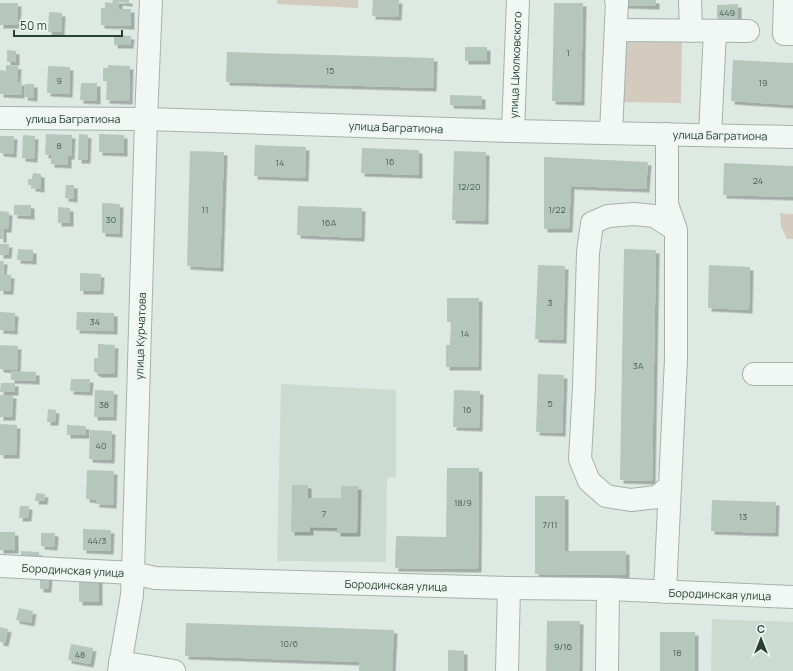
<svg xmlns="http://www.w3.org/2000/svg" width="793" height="671" viewBox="0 0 793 671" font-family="Manrope,sans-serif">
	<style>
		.built { fill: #ccdbd2 }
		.green { fill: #d4cbbf }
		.building { fill: #b5c6bd; filter: url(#shadow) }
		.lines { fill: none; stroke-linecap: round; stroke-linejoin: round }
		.minor-casing { stroke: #a3b3ab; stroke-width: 24 }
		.minor { stroke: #f1f7f4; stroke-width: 22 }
		.labels { text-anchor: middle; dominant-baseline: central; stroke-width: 3; stroke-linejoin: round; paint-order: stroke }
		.number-label { font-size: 9px; fill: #4a6256 }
		.street-label { font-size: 11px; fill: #264133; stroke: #eef6f1 }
	</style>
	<defs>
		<filter id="shadow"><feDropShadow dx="3.5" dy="3.5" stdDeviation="0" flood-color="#0004"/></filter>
	</defs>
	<rect width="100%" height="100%" fill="#dee9e3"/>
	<g class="built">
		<polygon points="281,384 396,390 396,477 387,478 386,562 277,561"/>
		<polygon points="712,619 793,622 793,671 711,671"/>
	</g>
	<g class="green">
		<polygon points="277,0 358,0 358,8 277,4"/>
		<polygon points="625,39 682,41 681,103 623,102"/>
		<polygon points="780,213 793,214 793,239 787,239 781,226"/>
	</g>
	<g class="building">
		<polygon points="113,0 129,0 129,3 119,2 119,9 131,9 131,26 101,25 101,8 105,8 105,2 112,3"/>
		<polygon points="373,0 399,0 398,17 372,16"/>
		<polygon points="621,0 656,0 656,6 621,5"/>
		<polygon points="0,3 18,3 17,25 0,25"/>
		<polygon points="554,3 583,3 581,102 552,101"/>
		<polygon points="738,4 738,20 717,20 717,5"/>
		<polygon points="49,12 62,13 61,32 48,32"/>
		<polygon points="114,35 131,36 130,45 114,45"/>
		<rect x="465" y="47" width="22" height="14"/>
		<polygon points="7,50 16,51 16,62 7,62"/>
		<polygon points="227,52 434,58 433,88 226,82"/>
		<polygon points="733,60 793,63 793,105 731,101"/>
		<polygon points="6,65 18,66 17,82 22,82 21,95 0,94 0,70 6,71"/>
		<polygon points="108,65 130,66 129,101 106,100 107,81 103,81 103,68 108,68"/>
		<polygon points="48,66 70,67 69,94 47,93"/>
		<polygon points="81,83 97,83 97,101 80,100"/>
		<polygon points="25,84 34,84 34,98 24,97"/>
		<polygon points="450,95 482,96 482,106 450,105"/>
		<polygon points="46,134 72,135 71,156 68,156 68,165 51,164 51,155 45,155"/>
		<polygon points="79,134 88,135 87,160 78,160"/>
		<polygon points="99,134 124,135 124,153 99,152"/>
		<polygon points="23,135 35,136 34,159 22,158"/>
		<polygon points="0,136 14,136 13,154 0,153"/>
		<polygon points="255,145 306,147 305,178 254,176"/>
		<polygon points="362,148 419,150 419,175 361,173"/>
		<polygon points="190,151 224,152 220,268 187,266"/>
		<polygon points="454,151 486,152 485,221 452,220"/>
		<polygon points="544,157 648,162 646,189 571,186 569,229 544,229"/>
		<polygon points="724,163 793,166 793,197 723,195"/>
		<polygon points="33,173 41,174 41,189 32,188 32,185 28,185 28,179 32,179"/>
		<polygon points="66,185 74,185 74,199 65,198"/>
		<polygon points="102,203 120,204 119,234 102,233"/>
		<polygon points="14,205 31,205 31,216 14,215"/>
		<polygon points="298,206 362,208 361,238 297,235"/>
		<polygon points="58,207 70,208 70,223 58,223"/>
		<polygon points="0,211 9,212 8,229 3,229 3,239 0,239"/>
		<polygon points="0,244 9,244 8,255 0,255"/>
		<polygon points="18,249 33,250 33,261 17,260"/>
		<polygon points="624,249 656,250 652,481 620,480"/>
		<polygon points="0,261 4,261 3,274 11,275 10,291 0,291"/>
		<polygon points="538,265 565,266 563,340 535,339"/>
		<polygon points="709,265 750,267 749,310 708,308"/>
		<polygon points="80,273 101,274 100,291 80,291"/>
		<polygon points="447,298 479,298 478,367 446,367 446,345 450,345 451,322 447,322"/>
		<polygon points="0,312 15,313 14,331 0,330"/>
		<polygon points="77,312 114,313 114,331 76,330"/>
		<polygon points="98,344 115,345 114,374 97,374 97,373 94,372 94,358 98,358"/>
		<polygon points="0,345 18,346 17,370 0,369"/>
		<polygon points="11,371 36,372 36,381 11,380"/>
		<polygon points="538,374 564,375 562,433 536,432"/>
		<polygon points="71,379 90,379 89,392 70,391"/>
		<polygon points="1,383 15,383 15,392 0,392"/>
		<polygon points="95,390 114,391 113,417 94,417"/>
		<polygon points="454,390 480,391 479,428 453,427"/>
		<polygon points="0,395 13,395 12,417 0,417"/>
		<polygon points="48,409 56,410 55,422 47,422"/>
		<polygon points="0,424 17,425 16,455 0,455"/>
		<polygon points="67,425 86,426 86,435 67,435"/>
		<polygon points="90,430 112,431 111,460 89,459"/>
		<polygon points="447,468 479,468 478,569 395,568 396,536 446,537"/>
		<polygon points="87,470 114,471 113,505 96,504 96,500 86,499"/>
		<polygon points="292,485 308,485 308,498 341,498 341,486 358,486 357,533 337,533 337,528 310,527 310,532 291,532"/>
		<polygon points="36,493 45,494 44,501 35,501"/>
		<polygon points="535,496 565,496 565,551 626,551 626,575 535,574"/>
		<polygon points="712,500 776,502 775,533 711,531"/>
		<polygon points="20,506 29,506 28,518 19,518"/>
		<polygon points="83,529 111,530 110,551 83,550"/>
		<rect x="0" y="532" width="15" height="18"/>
		<polygon points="41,533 55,533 54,547 41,546"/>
		<polygon points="21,551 39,552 39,558 21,558"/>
		<polygon points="40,576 49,576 48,589 40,589"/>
		<polygon points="79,577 99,578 99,602 79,602"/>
		<polygon points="19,608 33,611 31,623 16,620"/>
		<polygon points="547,621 580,621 579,671 546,671"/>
		<polygon points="186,623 394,630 392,671 359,671 359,662 185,656"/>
		<polygon points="0,627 8,629 5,643 0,642"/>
		<rect x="660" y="632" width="35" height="39"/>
		<polygon points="71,644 93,648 90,664 68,660"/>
		<polygon points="448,650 464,651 464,671 448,671"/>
	</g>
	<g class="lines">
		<defs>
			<g id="minor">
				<polyline points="690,0 691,31"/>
				<polyline points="785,0 784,34 793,34"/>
				<polyline points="616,30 748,31"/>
				<polyline points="0,118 146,119 513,131 793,137"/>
				<polyline points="513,131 518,0"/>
				<polyline points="611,133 617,1 616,0"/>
				<polyline points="667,134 667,204 676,230 676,359 670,486 657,497 631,500 606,496 589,481 580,459 584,387 588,253 592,223 608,216 634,214 654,216 676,230"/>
				<polyline points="710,135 715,31"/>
				<polyline points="754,374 793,374"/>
				<polyline points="0,566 133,573 155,578 509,588 608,589 793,597"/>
				<polyline points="665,592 670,486"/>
				<polyline points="120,662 174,671"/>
				<polyline points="119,671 132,595 133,573 146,119 151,0"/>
				<polyline points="507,671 509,588"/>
				<polyline points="607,671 608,589"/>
			</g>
		</defs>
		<use href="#minor" class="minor-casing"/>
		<use href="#minor" class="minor"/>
	</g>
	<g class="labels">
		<g class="number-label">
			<text x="727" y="12">449</text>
			<text x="568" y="52">1</text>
			<text x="330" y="70">15</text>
			<text x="59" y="80">9</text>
			<text x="763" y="82">19</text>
			<text x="59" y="145">8</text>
			<text x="390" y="161">16</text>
			<text x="280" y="162">14</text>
			<text x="758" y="180">24</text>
			<text x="469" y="186">12/20</text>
			<text x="205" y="209">11</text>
			<text x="557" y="209">1/22</text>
			<text x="111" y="219">30</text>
			<text x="329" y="222">16А</text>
			<text x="550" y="302">3</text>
			<text x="95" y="321">34</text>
			<text x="465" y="333">14</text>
			<text x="638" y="365">3А</text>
			<text x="550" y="403">5</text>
			<text x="104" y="404">38</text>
			<text x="467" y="409">16</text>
			<text x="101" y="445">40</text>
			<text x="463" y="502">18/9</text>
			<text x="324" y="513">7</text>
			<text x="743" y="516">13</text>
			<text x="550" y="524">7/11</text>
			<text x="97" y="540">44/3</text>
			<text x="289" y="643">10/6</text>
			<text x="563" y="646">9/16</text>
			<text x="677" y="652">18</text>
			<text x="80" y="654">48</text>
		</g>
		<g class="street-label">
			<text transform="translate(515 65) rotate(-88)">улица Циолковского</text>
			<text x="73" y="118">улица Багратиона</text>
			<text transform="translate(396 127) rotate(2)">улица Багратиона</text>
			<text transform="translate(720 135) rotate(1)">улица Багратиона</text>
			<text transform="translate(140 336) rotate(-88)">улица Курчатова</text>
			<text transform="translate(73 570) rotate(3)">Бородинская улица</text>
			<text transform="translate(396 585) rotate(2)">Бородинская улица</text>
			<text transform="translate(720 594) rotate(2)">Бородинская улица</text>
		</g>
	</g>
	<g transform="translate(761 639)" stroke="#eef6f1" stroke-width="3" paint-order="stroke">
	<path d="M0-3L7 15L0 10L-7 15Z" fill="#264133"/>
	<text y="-6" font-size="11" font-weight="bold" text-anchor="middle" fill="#264133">С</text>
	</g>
	<path d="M14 30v6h108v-6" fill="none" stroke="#264133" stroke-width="2"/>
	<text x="20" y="30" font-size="12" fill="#264133" stroke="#eef6f1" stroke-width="3" paint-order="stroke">50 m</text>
</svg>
